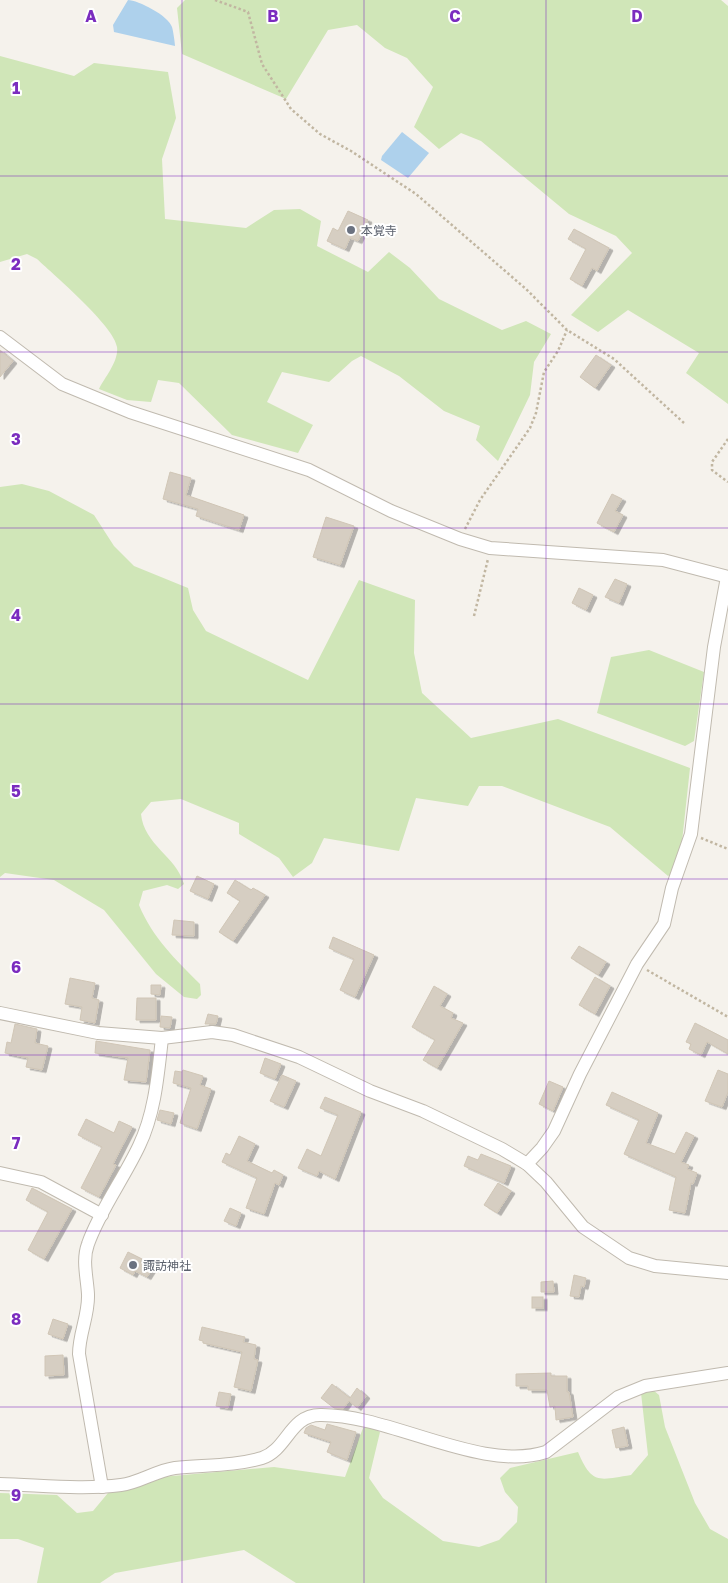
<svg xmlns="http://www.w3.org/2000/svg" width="728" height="1583" viewBox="0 0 728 1583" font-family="'Golos Text','Noto Sans JP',sans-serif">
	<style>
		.green { fill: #d0e6b8 }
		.water { fill: #aed1ec }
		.building { fill: #d6cec2; stroke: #d0c6b6; filter: url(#shadow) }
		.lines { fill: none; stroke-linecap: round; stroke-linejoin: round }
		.street-casing { stroke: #c0baaf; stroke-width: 14 }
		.path { stroke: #c1b6a1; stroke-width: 2.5; stroke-dasharray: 2.5 2.5; stroke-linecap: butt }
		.street { stroke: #fff; stroke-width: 12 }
		.grid { fill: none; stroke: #7b2cbf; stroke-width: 1; stroke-opacity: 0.55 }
		.worship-dot { fill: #6b7280; stroke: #fff; stroke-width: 2 }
		.labels { text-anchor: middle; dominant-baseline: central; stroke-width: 4; stroke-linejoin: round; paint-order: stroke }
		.worship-label { font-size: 12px; fill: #5b616d; stroke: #fff; text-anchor: start }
		.grid-label { font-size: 16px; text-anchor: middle; font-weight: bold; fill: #7b2cbf; stroke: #fff; stroke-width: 4; stroke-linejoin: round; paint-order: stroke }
	</style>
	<defs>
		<filter id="shadow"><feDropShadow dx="4" dy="2.5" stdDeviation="0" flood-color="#0004"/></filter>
	</defs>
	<rect width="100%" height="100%" fill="#f5f2ec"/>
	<g class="green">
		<polygon points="185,0 721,0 728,6 728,404 686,373 699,353 628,310 598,332 571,315 632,253 616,236 569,214 481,141 461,133 439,149 414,127 433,87 407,58 385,48 357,25 328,30 286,99 182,54 177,8"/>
		<path d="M 0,56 L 74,76 L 94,63 L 168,72 L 176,118 L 162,159 L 165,219 L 246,228 L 274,210 L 300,209 L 321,221 L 317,246 L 368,272 L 389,252 L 410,268 L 439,299 L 502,330 L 526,321 L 551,334 L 534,362 L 530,395 L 498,461 L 476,440 L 480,426 L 444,411 L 399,376 L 361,356 L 352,361 L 329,382 L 282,372 L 267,402 L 313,425 L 298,453 L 232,435 L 179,383 L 158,380 L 151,402 L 127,400 L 99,389 C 105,377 119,361 117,347 C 115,327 54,275 37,259 L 27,254 L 0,262 Z"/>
		<path d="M 22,484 L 49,491 L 94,515 L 114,546 L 134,566 L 188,588 L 193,610 L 206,631 L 308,680 L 359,580 L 415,600 L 414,653 L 422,693 L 471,738 L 558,719 L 690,768 L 679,869 L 668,876 L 610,827 L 502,786 L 479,786 L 468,806 L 416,798 L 399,851 L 324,838 L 312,863 L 293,877 L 279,858 L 239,834 L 239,823 L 181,799 L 151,802 L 141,814 C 144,845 176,856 184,884 L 178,889 L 167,885 L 143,891 L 139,905 C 152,937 176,960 200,984 L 201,995 L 197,999 L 184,997 L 156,974 L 104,910 L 54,880 L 5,873 L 0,877 L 0,487 Z"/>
		<polygon points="649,650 704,672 694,741 685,746 597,713 611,657"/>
		<path d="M 653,1390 L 659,1395 L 665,1427 L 695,1503 L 710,1529 L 728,1539 L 728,1583 L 296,1583 L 244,1550 L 115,1573 L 100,1583 L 37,1583 L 44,1548 L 18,1539 L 0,1539 L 0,1493 L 57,1495 L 77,1513 L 93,1511 L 108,1493 L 161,1477 L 274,1467 L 345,1477 L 363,1428 L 371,1427 L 380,1432 L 369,1478 L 383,1498 L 443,1541 L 479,1547 L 499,1540 L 517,1522 L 518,1507 L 505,1492 L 500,1478 L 510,1468 L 578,1452 C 592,1485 599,1480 631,1475 L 648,1455 L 641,1393 Z"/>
	</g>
	<g class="water">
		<path d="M 128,0 C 138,0 169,16 172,27 C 173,30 175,43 175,46 L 114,32 L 113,25 Z"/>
		<polygon points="402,132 429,153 408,178 381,160 382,156"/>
	</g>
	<g class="building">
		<polygon points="348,211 368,220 358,241 350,238 345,249 327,241 333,228 338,231"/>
		<polygon points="574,229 609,248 597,271 592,268 582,286 570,279 586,249 568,239"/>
		<polygon points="0,350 13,361 0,377"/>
		<polygon points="596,355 611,365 595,388 580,377"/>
		<polygon points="170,472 191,478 186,495 244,515 239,530 196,516 198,509 163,499"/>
		<polygon points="612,494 622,499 615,511 623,515 614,532 597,523"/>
		<polygon points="326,517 354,526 340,565 313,557"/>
		<polygon points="615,579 627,584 619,603 605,597"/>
		<polygon points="579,588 593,595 586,610 572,603"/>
		<polygon points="197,876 214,884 208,899 190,891"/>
		<polygon points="235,880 251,890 253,888 265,895 233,941 219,932 240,901 227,893"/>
		<polygon points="174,920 194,922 194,936 172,935"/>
		<polygon points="333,937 374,955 355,997 340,990 354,959 329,948"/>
		<polygon points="579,946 606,962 598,975 571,958"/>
		<polygon points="595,977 610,986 595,1014 579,1005"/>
		<polygon points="70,978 95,983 92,998 99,1000 95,1023 80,1020 82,1007 65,1004"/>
		<polygon points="151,985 161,985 160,995 151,994"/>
		<polygon points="434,986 447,994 440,1006 453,1013 451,1018 463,1023 437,1068 423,1060 435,1040 412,1027"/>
		<polygon points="137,998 156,998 156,1020 136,1020"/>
		<polygon points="208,1014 218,1016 216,1024 205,1024"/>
		<polygon points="161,1016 172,1017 170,1028 160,1027"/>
		<polygon points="695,1023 728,1040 728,1054 707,1042 701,1055 689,1049 691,1044 686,1042"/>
		<polygon points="15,1024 37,1029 35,1043 48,1046 42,1070 26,1067 28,1058 5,1053 7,1042 11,1043"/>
		<polygon points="96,1041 150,1050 146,1082 124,1080 128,1058 95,1053"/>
		<polygon points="265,1058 281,1064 275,1079 260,1073"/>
		<polygon points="183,1070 203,1076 200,1085 211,1089 197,1129 180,1123 191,1088 173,1083 175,1071 182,1072"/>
		<polygon points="718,1070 728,1074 728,1092 722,1107 705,1101"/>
		<polygon points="282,1075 296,1081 284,1107 270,1101"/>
		<polygon points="549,1081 563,1087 553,1111 539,1104"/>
		<polygon points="612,1092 658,1113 646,1143 675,1154 686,1132 694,1136 681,1162 689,1165 687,1169 697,1173 693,1184 691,1183 685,1213 669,1210 676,1177 624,1154 639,1120 606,1105"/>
		<polygon points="325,1097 361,1112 335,1179 319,1171 317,1176 298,1168 307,1149 321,1156 338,1115 320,1108"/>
		<polygon points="160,1110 174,1113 171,1124 157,1120"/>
		<polygon points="86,1119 114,1133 119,1121 132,1127 113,1164 116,1165 99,1197 81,1188 102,1147 78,1135"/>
		<polygon points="239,1136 255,1144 247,1161 272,1173 274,1170 283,1175 279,1185 275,1183 264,1214 246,1208 257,1178 222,1162 226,1153 230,1155"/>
		<polygon points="481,1154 511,1166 504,1183 464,1166 468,1156 478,1160"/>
		<polygon points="498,1183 511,1191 497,1213 484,1205"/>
		<polygon points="32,1188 72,1209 44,1259 28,1250 48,1212 26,1200"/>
		<polygon points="230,1208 241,1213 236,1226 224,1221"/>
		<polygon points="128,1252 142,1259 140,1262 152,1269 147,1277 135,1271 133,1275 120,1268"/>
		<polygon points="574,1275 586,1278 584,1287 581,1286 579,1297 570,1296"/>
		<polygon points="553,1281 554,1292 541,1292 541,1282"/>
		<rect x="532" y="1297" width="11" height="11"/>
		<polygon points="53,1319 68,1324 63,1339 48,1334"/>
		<polygon points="202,1327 245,1337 243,1342 256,1345 254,1359 258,1360 251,1391 234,1387 242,1352 203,1343 203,1341 199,1340"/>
		<polygon points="63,1355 64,1375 45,1376 45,1356"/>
		<polygon points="551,1373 551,1376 567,1376 567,1392 569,1392 573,1417 556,1420 555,1406 550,1407 547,1390 528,1390 528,1386 516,1386 516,1374"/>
		<polygon points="332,1384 350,1398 357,1388 366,1396 357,1408 349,1401 343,1409 334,1408 321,1398"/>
		<polygon points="219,1392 231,1394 228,1408 216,1406"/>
		<polygon points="327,1424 356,1432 347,1460 327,1452 331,1442 304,1433 306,1428 311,1425 325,1430"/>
		<polygon points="624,1427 628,1446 616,1448 612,1430"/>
	</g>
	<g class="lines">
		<defs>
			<g id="street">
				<polyline points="0,337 62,384 130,412 309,470 391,511 460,539 490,548 663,560 728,577"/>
				<polyline points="0,1013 98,1033 162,1038 212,1032 233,1035 299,1057 370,1091 423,1111 502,1149 527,1164 546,1182 583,1227 629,1258 655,1266 728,1273"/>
				<polyline points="527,1164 542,1148 554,1131 580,1074 637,964 664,924 672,888 691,834 714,647 727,577"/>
				<polyline points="0,1173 41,1182 102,1215"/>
				<path d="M 0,1484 C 40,1485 82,1490 121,1485 C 139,1483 155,1471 175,1468 C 204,1465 235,1466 262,1458 C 287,1450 290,1415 320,1415 C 390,1414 481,1473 546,1452 L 618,1397 L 645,1386 L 728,1373"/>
				<path d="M 102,1487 L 79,1354 C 79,1333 89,1315 88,1294 C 87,1277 82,1260 88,1244 C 99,1212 124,1178 139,1146 C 155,1113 158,1074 162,1038"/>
			</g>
		</defs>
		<use href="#street" class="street-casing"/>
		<g class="path">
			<polyline points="215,0 248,12 262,64 291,109 320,134 351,151 416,194 526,289 567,330 614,359 684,423"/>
			<polyline points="728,439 712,462 712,470 728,482"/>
			<polyline points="465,529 480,500 530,428 536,413 544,372 558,351 567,330"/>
			<polyline points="474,616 488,559"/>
			<polyline points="701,838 728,849"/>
			<polyline points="647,970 728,1017"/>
		</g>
		<use href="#street" class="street"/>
	</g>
	<path class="grid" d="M 182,0 L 182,1583M 364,0 L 364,1583M 546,0 L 546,1583M 0,176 L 728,176M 0,352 L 728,352M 0,528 L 728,528M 0,704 L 728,704M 0,879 L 728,879M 0,1055 L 728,1055M 0,1231 L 728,1231M 0,1407 L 728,1407"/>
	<g class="worship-dot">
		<circle cx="351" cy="230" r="5"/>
		<circle cx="133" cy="1265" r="5"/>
	</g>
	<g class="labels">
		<g class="worship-label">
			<text x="361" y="230">本覚寺</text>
			<text x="143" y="1265">諏訪神社</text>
		</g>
	</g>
	<g class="grid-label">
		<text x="91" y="22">A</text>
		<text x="273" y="22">B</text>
		<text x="455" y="22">C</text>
		<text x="637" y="22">D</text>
		<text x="16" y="94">1</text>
		<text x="16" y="270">2</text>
		<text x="16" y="445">3</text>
		<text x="16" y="621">4</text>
		<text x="16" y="797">5</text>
		<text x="16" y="973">6</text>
		<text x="16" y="1149">7</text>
		<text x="16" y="1325">8</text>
		<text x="16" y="1501">9</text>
	</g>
</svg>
